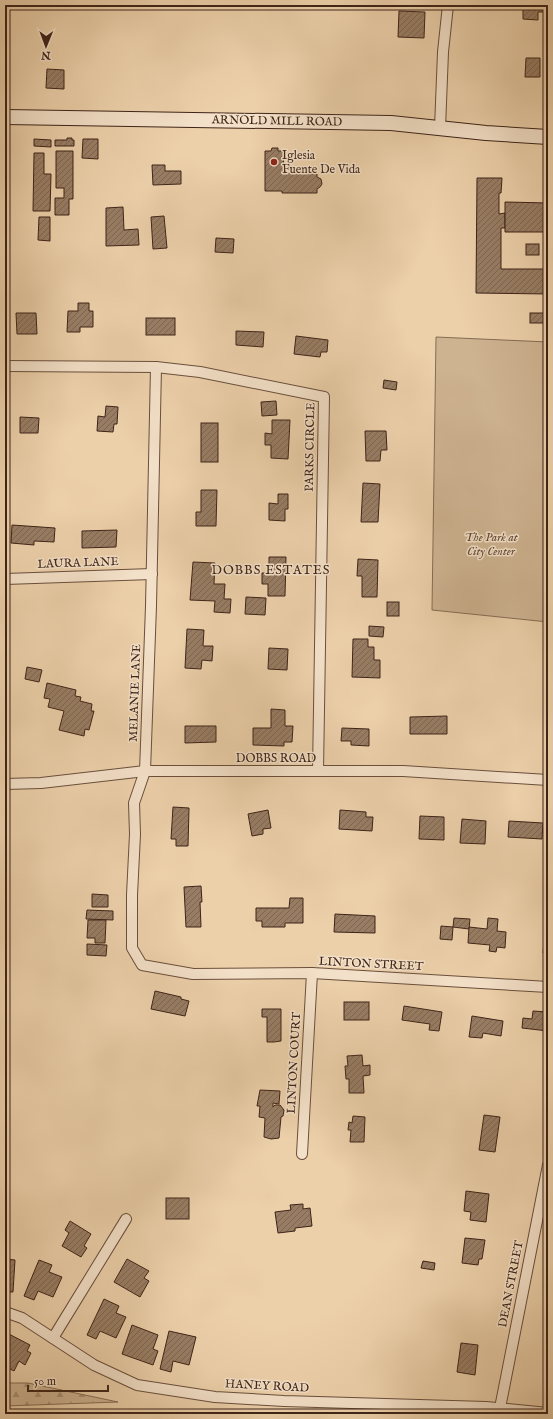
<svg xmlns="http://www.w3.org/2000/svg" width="553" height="1419" viewBox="0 0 553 1419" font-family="'IM FELL English',serif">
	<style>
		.forest { fill: url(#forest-firs); stroke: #866c54 }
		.green { fill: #ceb391; stroke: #866c54 }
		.building { fill: url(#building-hatch); stroke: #3e2418 }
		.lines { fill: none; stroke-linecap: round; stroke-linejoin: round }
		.minor-casing { stroke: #6a4f3c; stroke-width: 12 }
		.secondary-casing { stroke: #3e2418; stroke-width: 16 }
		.minor { stroke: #f3e0c8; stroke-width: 10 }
		.secondary { stroke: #f3e0c8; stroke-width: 14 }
		.poi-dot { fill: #8f2418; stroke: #f3e0c8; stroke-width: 1.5 }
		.labels { text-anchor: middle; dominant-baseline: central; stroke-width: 3; stroke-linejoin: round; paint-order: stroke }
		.street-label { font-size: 12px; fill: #3e2418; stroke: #f3e0c8 }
		.poi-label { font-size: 12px; fill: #3e2418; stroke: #f3e0c8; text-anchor: start }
		.park-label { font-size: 12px; font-style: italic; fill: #624836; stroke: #f3e0c8 }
		.neighbourhood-label { font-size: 13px; letter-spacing: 1px; fill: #3e2418; stroke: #f3e0c8 }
	</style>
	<defs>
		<pattern id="forest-firs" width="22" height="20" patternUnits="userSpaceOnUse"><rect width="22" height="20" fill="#ceb391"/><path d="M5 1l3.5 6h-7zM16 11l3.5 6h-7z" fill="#a99175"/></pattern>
		<pattern id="building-hatch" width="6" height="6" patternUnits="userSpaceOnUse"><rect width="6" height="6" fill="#987d64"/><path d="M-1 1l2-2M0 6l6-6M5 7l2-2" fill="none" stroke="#7d6651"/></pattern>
	</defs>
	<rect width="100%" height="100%" fill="#ecd0aa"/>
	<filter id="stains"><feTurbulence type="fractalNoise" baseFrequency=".005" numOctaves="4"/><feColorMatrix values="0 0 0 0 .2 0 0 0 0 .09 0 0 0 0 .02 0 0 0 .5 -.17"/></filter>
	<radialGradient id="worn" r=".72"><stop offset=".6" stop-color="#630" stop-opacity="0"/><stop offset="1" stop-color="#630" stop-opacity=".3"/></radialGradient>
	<polygon class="forest" points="5,1383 28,1383 118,1402 5,1406"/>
	<polygon class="green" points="436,337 548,342 548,622 432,610"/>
	<g class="building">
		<polygon points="523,5 545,5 545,12 538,12 538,20 523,19"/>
		<polygon points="399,11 425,12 424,38 398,37"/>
		<polygon points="544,42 548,42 548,96 545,96"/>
		<polygon points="526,58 540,58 540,77 525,77"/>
		<polygon points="47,69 64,70 64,89 46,88"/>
		<polygon points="67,138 72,138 72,140 74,140 74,146 55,146 55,140 67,140"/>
		<polygon points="34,139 51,140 51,147 34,146"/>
		<polygon points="83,139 98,139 98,159 82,158"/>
		<polygon points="272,148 278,148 278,151 284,151 283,173 317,174 317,177 321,179 322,184 320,187 317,189 317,193 282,193 282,191 265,191 265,151 271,151"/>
		<polygon points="56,151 73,151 73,199 69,199 69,215 55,215 55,198 64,198 64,188 56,188"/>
		<polygon points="34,153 44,153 44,174 51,174 50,211 33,211"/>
		<polygon points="152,165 165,165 165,171 181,171 181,184 153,185"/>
		<polygon points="477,178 502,178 501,193 499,193 499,214 505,213 505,228 501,228 501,269 548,269 548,294 476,293"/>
		<polygon points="505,202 548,203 548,232 505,232"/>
		<polygon points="123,207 124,230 138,229 139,245 106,246 106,208"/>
		<polygon points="164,216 167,248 153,249 151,217"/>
		<polygon points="39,217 50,217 50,241 38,240"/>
		<polygon points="216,238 234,239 233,253 215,252"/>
		<rect x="526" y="244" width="13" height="11"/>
		<polygon points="78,303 89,303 89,311 93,311 93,327 80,327 80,332 67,332 68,311 78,311"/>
		<polygon points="16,313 36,313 37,334 17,334"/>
		<rect x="530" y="313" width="18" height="10"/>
		<rect x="146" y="318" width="29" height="17"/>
		<polygon points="236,331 264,332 263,347 236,345"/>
		<polygon points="296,336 328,340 327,352 321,352 320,357 294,354"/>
		<polygon points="384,380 397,382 396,390 383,388"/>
		<polygon points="276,401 277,415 262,416 261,402"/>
		<polygon points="106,406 118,407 117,424 114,424 113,432 97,431 98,416 105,417"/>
		<polygon points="20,417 39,418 38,433 20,433"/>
		<polygon points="272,420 290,420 288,459 271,458 271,445 265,445 265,433 272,434"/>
		<rect x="201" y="423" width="17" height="39"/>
		<polygon points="365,431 386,431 387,450 381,450 380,461 366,461"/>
		<polygon points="363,483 380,484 378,522 361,522"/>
		<polygon points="201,490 217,490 216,526 196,526 196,512 201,512"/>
		<polygon points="278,494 288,494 288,509 285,509 285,521 269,520 269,503 278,504"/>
		<polygon points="12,525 55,528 54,542 34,541 34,545 11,543"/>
		<polygon points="117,530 116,547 82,548 82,531"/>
		<polygon points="269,557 286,557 285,596 268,596 268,584 262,584 262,573 269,573"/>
		<polygon points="358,559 378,560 377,597 362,597 362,576 357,576"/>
		<polygon points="193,562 215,563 214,584 225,584 224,599 231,599 230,613 214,612 215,601 190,600"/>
		<polygon points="246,597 266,598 265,615 245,614"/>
		<rect x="387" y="602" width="12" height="14"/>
		<polygon points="369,626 384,627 383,637 369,636"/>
		<polygon points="187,629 204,630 203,646 213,646 212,661 202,660 201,669 185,668"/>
		<polygon points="353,639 368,639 368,647 374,647 374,660 380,660 380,678 352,677"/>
		<polygon points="269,648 288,649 287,670 268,669"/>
		<polygon points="27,667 42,670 39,682 25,679"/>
		<polygon points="47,683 76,690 75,696 81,697 80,701 92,704 91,711 94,711 89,730 85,729 84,736 59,730 64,711 48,707 50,699 44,698"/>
		<polygon points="271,709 285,710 285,726 293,726 292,742 284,742 284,746 253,745 253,728 271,728"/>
		<polygon points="447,716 447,734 410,734 410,717"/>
		<polygon points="185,726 216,726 216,742 185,743"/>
		<polygon points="342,728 369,729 369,746 351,745 351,741 341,741"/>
		<polygon points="173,807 189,808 188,846 176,846 176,839 171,839"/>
		<polygon points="268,810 271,828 263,829 263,834 252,836 248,814"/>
		<polygon points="340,810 366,812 366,817 373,817 372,831 339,829"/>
		<polygon points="420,816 444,817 444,840 419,839"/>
		<polygon points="462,819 486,821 485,844 460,843"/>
		<polygon points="509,821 543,823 542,839 508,837"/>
		<polygon points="201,886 202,902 200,902 201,927 186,927 184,887"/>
		<polygon points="92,894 108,895 108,907 92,907"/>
		<polygon points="290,898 303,898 303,923 285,923 285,927 262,927 262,921 256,921 256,908 289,908"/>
		<polygon points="87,910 113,911 113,920 86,919"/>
		<polygon points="335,914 375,916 375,933 334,932"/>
		<polygon points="454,918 470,919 469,929 453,927"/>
		<polygon points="488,918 498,919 497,931 506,932 505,948 497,947 496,952 489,951 490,945 468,943 469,927 487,929"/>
		<polygon points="88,920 106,920 105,943 95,943 95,938 87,938"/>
		<polygon points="441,926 453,927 452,940 440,939"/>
		<polygon points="545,932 548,932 548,954 543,953"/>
		<polygon points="87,944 107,945 106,956 87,955"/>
		<polygon points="155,991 181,997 181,999 189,1001 185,1016 151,1009"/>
		<rect x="344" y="1002" width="25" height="18"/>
		<polygon points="404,1006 442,1012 439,1031 429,1030 430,1024 402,1020"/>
		<polygon points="262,1009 281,1009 281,1041 274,1042 267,1042 267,1017 262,1017"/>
		<polygon points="533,1011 548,1012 548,1031 522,1028 523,1018 532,1019"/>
		<polygon points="472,1016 503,1021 501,1036 483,1033 482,1038 469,1037"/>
		<polygon points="362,1055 363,1066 370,1065 370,1075 363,1076 364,1093 349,1093 349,1079 346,1079 345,1066 348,1066 347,1056"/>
		<polygon points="260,1090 280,1091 279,1104 273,1103 273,1107 275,1105 280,1105 284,1110 283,1116 281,1117 279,1138 271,1139 264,1137 265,1118 259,1117 260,1106 257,1106"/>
		<polygon points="484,1115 500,1117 495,1152 479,1150"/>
		<polygon points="353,1116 365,1117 364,1142 350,1142 351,1130 348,1130 349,1122 352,1123"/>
		<polygon points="466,1191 489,1194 486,1222 470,1220 471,1212 464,1211"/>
		<rect x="166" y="1198" width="23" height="21"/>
		<polygon points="303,1204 303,1209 310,1208 312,1226 295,1228 295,1231 278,1233 275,1212 291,1210 290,1205"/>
		<polygon points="70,1221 91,1234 84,1246 87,1248 81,1257 62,1246 69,1233 65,1230"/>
		<polygon points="465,1238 485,1240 482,1259 479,1259 478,1265 462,1263"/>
		<polygon points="5,1259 15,1260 13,1292 5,1292"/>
		<polygon points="127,1259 149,1271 144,1278 149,1281 140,1297 114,1282"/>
		<polygon points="39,1260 52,1265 49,1272 62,1277 53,1297 38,1291 34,1300 24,1296"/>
		<polygon points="423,1261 435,1263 434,1270 421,1268"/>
		<polygon points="104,1299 119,1306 116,1313 126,1317 116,1338 100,1331 96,1339 87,1335"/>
		<polygon points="132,1325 158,1335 153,1349 158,1351 153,1365 122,1354"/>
		<polygon points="169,1331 196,1337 189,1365 173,1361 171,1372 160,1369"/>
		<polygon points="5,1332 30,1345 27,1351 31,1353 25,1365 19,1361 14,1371 6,1367 9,1361 5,1359"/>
		<polygon points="461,1343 478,1345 475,1375 457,1372"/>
	</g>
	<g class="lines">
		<defs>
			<g id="minor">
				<polyline points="440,128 443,52 448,5"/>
				<polyline points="5,366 156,367 200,372 324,397 318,771"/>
				<polyline points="156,367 151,606 145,771 134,803 135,834 132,895 132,948 142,965 193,974 312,973 548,987"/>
				<polyline points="5,579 152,574"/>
				<polyline points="5,784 41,783 145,771 403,771 548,780"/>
				<polyline points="302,1154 312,973"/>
				<polyline points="5,1312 22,1318 94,1365 137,1385 215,1397 284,1401 486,1407 548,1413"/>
				<polyline points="53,1338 126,1219"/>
				<polyline points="500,1408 548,1165"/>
			</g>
			<polyline id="secondary" points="5,117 391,123 486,133 548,137"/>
		</defs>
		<use href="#minor" class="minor-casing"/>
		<use href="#secondary" class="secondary-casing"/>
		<use href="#minor" class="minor"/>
		<use href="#secondary" class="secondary"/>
	</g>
	<circle class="poi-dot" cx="274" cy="162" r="4"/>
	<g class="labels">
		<g class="street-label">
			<text transform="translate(277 121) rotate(1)">ARNOLD MILL ROAD</text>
			<text transform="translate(310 447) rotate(-89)">PARKS CIRCLE</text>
			<text transform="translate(78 563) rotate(-2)">LAURA LANE</text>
			<text transform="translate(135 693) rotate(-88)">MELANIE LANE</text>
			<text x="276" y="758">DOBBS ROAD</text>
			<text transform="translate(371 964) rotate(3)">LINTON STREET</text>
			<text transform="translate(294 1063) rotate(-87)">LINTON COURT</text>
			<text transform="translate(511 1284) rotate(-79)">DEAN STREET</text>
			<text transform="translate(267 1386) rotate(3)">HANEY ROAD</text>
		</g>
		<g class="poi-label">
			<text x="282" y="155">Iglesia<tspan x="282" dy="14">Fuente De Vida</tspan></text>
		</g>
		<g class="park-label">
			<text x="491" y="537">The Park at<tspan x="491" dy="14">City Center</tspan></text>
		</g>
		<g class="neighbourhood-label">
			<text x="271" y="570">DOBBS ESTATES</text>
		</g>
	</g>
	<rect width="553" height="1419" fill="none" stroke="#ecd0aa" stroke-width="20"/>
	<rect x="6" y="6" width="541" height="1407" fill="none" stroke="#3e2418" stroke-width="2"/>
	<rect x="10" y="10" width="533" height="1399" fill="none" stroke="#3e2418"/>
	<g transform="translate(46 46) rotate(181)" stroke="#f3e0c8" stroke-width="3" paint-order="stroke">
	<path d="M0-3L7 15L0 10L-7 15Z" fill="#3e2418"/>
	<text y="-6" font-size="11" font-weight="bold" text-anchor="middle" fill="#3e2418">N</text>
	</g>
	<path d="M28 1385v6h80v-6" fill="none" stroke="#3e2418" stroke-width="2"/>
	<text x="34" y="1385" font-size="12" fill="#3e2418" stroke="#f3e0c8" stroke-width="3" paint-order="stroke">50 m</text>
	<rect width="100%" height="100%" filter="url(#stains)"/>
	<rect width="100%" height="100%" fill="url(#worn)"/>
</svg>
